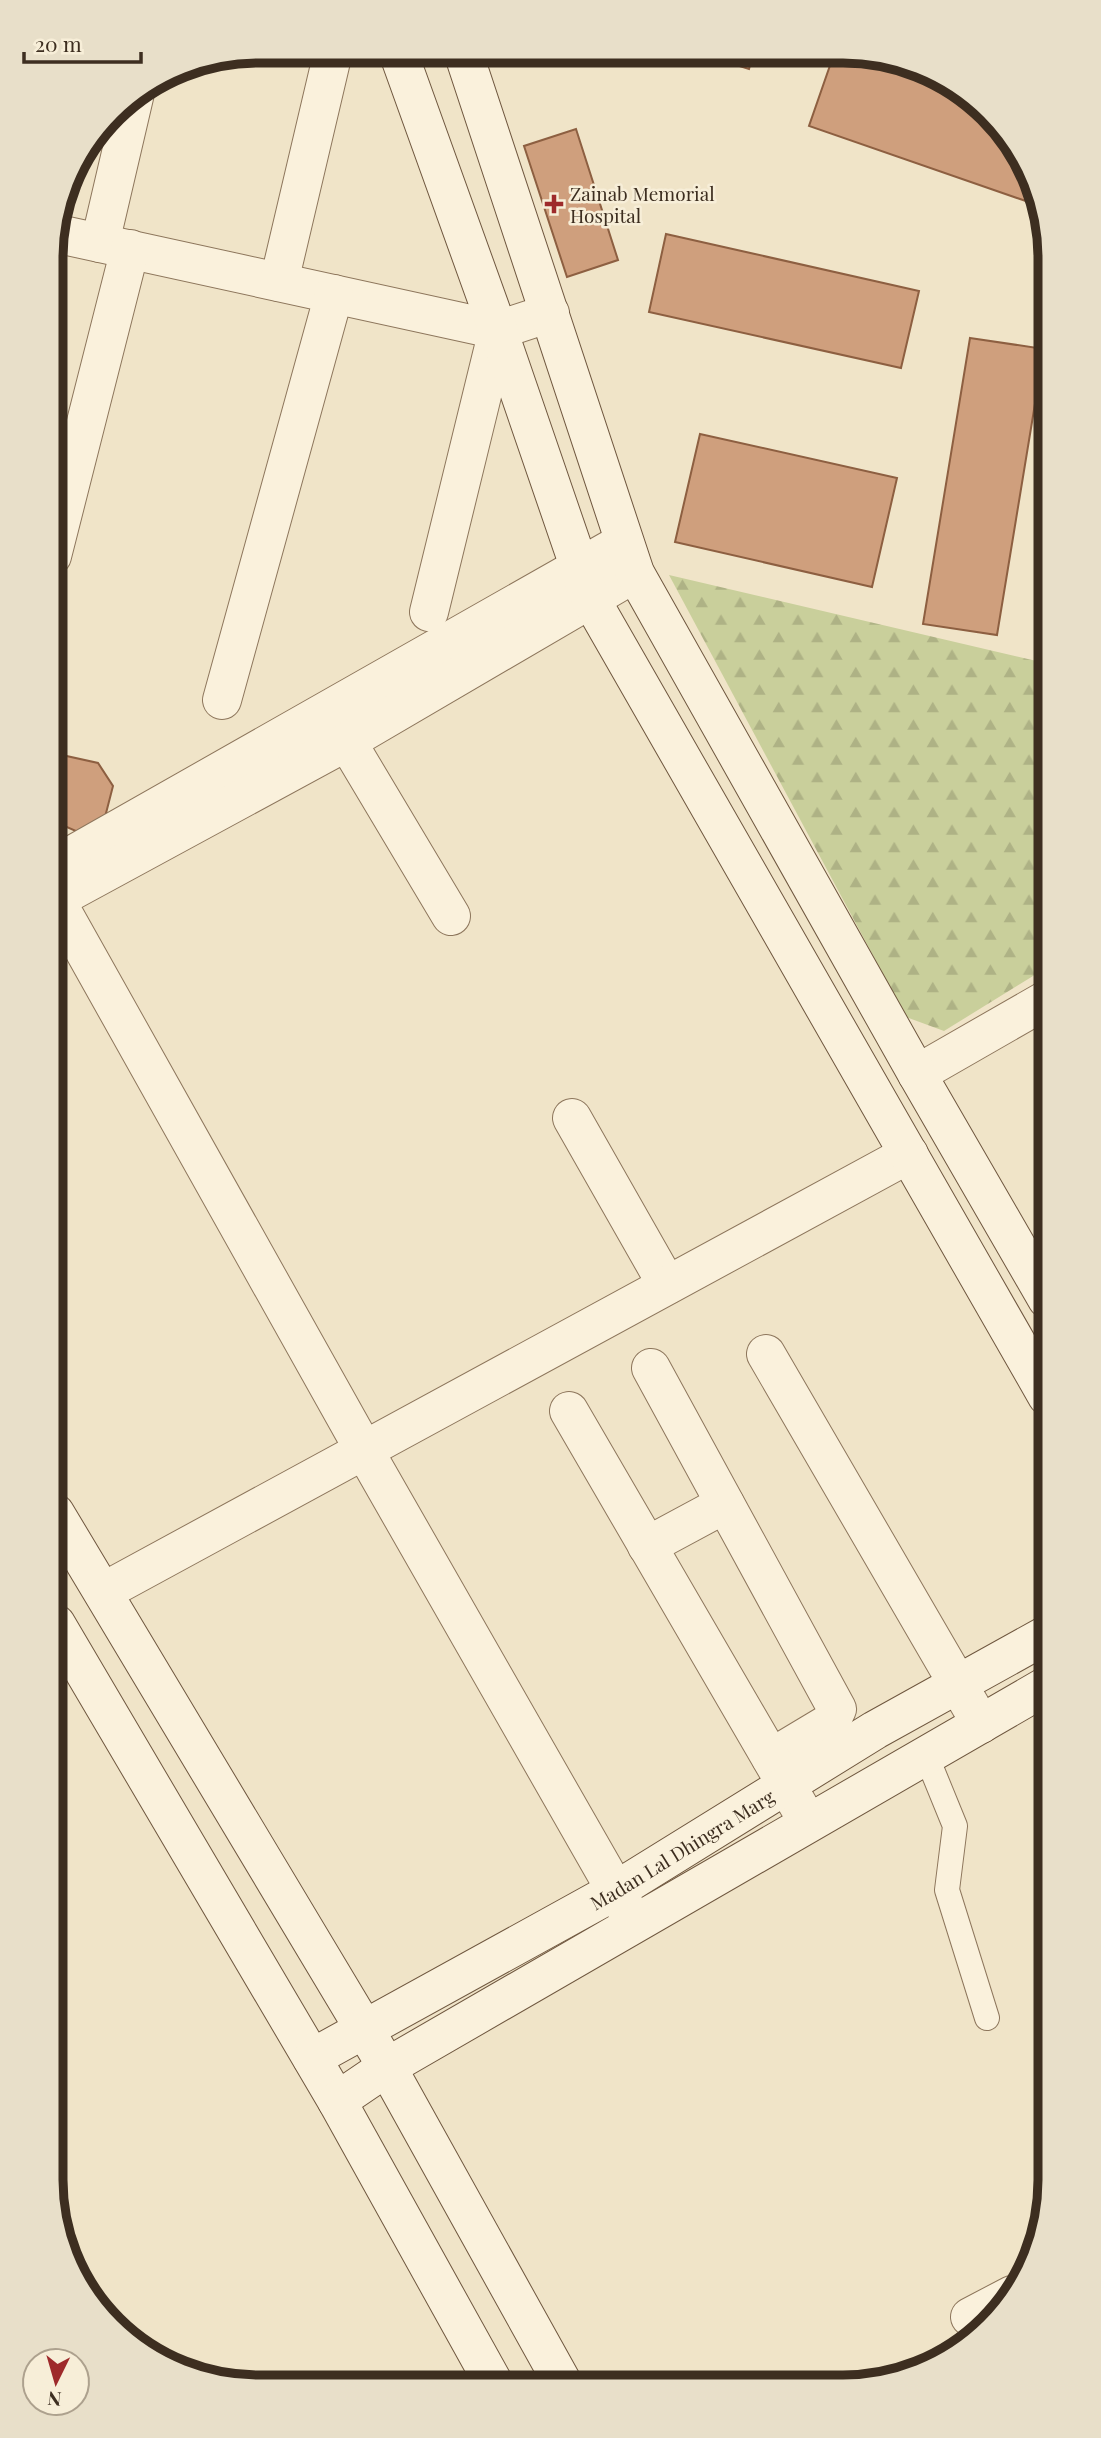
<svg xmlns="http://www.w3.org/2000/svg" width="1101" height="2438" viewBox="0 0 1101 2438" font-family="'Playfair Display',serif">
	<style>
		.forest { fill: url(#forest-firs) }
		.building { fill: #cf9f7d; stroke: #8d5f41; stroke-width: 2 }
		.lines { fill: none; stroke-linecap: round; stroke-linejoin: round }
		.lane-casing { stroke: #8d765c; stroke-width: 26 }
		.street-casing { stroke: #8d765c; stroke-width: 40 }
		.secondary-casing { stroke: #6f573f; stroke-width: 40 }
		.lane { stroke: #faf1dc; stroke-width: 24 }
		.street { stroke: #faf1dc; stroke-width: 38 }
		.secondary { stroke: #faf1dc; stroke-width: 38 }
		.poi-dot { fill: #9e2a2b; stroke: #f7eed8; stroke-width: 2.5 }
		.labels { text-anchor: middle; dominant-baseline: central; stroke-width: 5; stroke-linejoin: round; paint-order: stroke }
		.poi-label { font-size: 19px; fill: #3d2e20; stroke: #f7eed8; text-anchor: start }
		.street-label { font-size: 19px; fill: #3d2e20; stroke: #f7eed8 }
		.rim { fill: none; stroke: #3d2e20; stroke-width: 9 }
	</style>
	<defs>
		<pattern id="forest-firs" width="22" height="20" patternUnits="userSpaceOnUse" patternTransform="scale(1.75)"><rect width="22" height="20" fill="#c9cf9b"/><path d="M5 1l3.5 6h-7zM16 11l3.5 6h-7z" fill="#aeb285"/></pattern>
	</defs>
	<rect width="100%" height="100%" fill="#f0e4c8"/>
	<polygon class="forest" points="669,575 1045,663 1046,968 944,1031 906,1017"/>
	<g class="building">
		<polygon points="701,54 753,54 749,69"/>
		<polygon points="834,54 883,55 980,102 1043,207 809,126"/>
		<polygon points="576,129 618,260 567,277 524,146"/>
		<polygon points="666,234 919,291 901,368 649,312"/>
		<polygon points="970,338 1044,349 997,635 923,624"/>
		<polygon points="700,434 897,478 872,587 675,542"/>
		<polygon points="53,753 98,763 113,786 105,817 78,832 53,821"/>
	</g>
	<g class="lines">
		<defs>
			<polyline id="lane" points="926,1755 955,1826 947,1890 987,2018"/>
			<g id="street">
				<polyline points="54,233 498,330 550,313"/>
				<polyline points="100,243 135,93"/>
				<polyline points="279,282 331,61"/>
				<polyline points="52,556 130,249"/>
				<polyline points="429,612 498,330"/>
				<polyline points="222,700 334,294"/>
				<polyline points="334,720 451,916"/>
				<polyline points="53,866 624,542"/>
				<polyline points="53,895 364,1450 632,1919"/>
				<polyline points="53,901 346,742 635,573"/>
				<polyline points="917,1074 1046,1000"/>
				<polyline points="572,1118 667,1285"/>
				<polyline points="766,1354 981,1724"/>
				<polyline points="651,1368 837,1709 831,1722 771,1758"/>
				<polyline points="569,1411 808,1822"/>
				<polyline points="647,1546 725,1504"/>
				<polyline points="103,1592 909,1154"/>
				<polyline points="970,2317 1012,2295"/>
			</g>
			<g id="secondary">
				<polyline points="398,52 498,330 590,598 1047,1396"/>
				<polyline points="463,52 635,573 917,1074 1047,1299"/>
				<polyline points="55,1513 387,2067 562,2382"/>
				<polyline points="56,1624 337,2101 493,2382"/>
				<path id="s1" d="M 312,2058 L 615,1891 L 875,1730 L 1048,1634"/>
				<polyline points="337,2101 387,2067 1048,1685"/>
			</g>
		</defs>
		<use href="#lane" class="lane-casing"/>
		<use href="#street" class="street-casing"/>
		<use href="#secondary" class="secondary-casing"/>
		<use href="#lane" class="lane"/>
		<use href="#street" class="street"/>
		<use href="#secondary" class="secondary"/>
	</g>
	<path class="poi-dot" d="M550.5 193.5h7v7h7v7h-7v7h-7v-7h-7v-7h7z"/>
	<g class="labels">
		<g class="poi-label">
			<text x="570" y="193">Zainab Memorial<tspan x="570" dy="22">Hospital</tspan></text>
		</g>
		<g class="street-label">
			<text stroke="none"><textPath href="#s1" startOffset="425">Madan Lal Dhingra Marg</textPath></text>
		</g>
	</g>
	<path d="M0 0H1101V2438H0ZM258 63H843A195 195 0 0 1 1038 258V2180A195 195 0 0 1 843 2375H258A195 195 0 0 1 63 2180V258A195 195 0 0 1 258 63Z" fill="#e8dfc9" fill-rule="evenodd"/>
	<path class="rim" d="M258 63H843A195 195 0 0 1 1038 258V2180A195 195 0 0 1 843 2375H258A195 195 0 0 1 63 2180V258A195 195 0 0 1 258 63Z"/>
	<g transform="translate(56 2382) rotate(185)"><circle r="33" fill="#f7eed8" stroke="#ada18e" stroke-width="2"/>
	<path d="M0-5L12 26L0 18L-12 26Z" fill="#9e2a2b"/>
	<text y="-10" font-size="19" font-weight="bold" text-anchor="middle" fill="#3d2e20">N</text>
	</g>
	<path d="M24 52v10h117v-10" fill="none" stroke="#3d2e20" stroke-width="3.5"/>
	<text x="35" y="52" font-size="21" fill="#3d2e20" stroke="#f7eed8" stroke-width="5" paint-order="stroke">20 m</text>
</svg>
